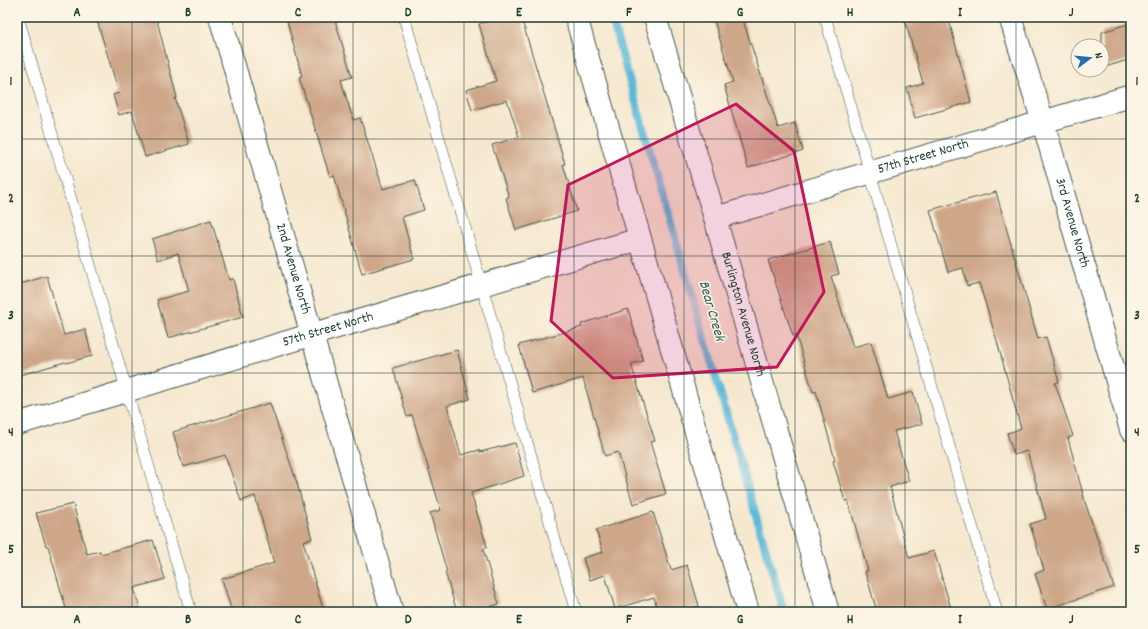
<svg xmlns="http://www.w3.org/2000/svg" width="1148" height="629" viewBox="0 0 1148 629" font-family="Dekko,sans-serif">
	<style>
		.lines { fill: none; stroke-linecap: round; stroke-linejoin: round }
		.stream { stroke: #5cb9da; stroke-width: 8 }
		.building { fill: #cea688 }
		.service-casing { stroke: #3f574b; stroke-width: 12 }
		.minor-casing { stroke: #3f574b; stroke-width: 24 }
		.service { stroke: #fff; stroke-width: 11 }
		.minor { stroke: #fff; stroke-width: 22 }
		.marked { fill: #c2185b; fill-opacity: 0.2; stroke: #c2185b; stroke-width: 3; stroke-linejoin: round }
		.grid { fill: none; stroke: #1f3d34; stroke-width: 1; stroke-opacity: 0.55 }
		.labels { text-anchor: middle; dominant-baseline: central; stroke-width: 3; stroke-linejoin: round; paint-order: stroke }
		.street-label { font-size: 14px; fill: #1f3d34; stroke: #fcf5e5 }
		.water-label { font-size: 15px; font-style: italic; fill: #2e5c5e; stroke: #fcf5e5 }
		.neatline { fill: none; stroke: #1f3d34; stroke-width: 1.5 }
		.grid-label { font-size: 13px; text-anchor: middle; font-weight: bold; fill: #1f3d34 }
	</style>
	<rect width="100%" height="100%" fill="#fcf5e5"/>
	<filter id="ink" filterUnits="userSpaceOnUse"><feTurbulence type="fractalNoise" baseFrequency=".025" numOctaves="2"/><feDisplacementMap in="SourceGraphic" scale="8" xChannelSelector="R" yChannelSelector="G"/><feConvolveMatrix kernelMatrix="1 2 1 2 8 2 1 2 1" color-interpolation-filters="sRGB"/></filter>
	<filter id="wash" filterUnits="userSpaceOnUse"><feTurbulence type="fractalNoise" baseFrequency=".012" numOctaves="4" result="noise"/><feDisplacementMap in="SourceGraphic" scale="16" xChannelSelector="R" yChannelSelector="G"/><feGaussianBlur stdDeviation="0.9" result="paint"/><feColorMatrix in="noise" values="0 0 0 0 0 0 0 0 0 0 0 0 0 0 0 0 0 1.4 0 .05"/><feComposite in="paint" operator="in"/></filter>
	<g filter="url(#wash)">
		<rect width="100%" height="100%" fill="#f6e8cf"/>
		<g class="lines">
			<polyline class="stream" points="611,17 784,612"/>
		</g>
		<g id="blocks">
			<g class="building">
				<polygon points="96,17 156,17 177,98 175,98 189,144 145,157 132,111 119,115 113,95 119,93"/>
				<polygon points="300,17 334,17 352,77 341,80 353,120 360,118 383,189 415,180 424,210 402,217 414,259 362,274 334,175 330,177 299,77 302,76 287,21"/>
				<polygon points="503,17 521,17 565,164 563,164 577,211 516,230 506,198 509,197 492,145 519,137 507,100 472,110 466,90 496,81 479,24"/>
				<polygon points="713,17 742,17 778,128 795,123 803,151 748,168 724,85 733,82"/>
				<polygon points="904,17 948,17 971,102 915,118 907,88 923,83"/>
				<polygon points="1131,23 1131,59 1102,68 1102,32"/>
				<polygon points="996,192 1038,339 1046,337 1059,382 1055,383 1073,436 1068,438 1085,502 1114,587 1047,609 1035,574 1044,570 1030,524 1046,519 1027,451 1014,455 1007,433 1021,429 997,341 979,283 967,286 963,268 948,272 930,210"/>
				<polygon points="211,220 229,280 233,279 243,317 168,338 157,300 189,291 178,253 158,260 152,239"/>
				<polygon points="830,242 839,274 831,276 853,347 871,342 888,399 913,392 922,424 894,431 909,481 890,487 909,558 934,551 952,612 877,612 865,571 868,571 848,500 845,501 833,461 835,460 816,391 813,392 796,335 793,336 768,260"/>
				<polygon points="47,276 64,335 85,329 92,356 66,363 65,362 17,376 17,285"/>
				<polygon points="628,309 643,361 631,364 655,441 650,442 666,494 633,504 618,452 605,456 583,378 532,393 519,345 582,327 581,324"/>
				<polygon points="457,350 470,399 447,406 461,455 479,450 480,452 515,443 524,476 471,493 487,547 483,549 499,604 472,612 457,612 445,572 447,572 430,513 441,510 412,415 407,417 393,368"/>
				<polygon points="270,403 297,483 312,539 303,541 324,612 232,612 222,579 274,563 255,496 241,501 225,455 183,467 173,432"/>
				<polygon points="73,504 87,554 100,551 101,554 153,540 165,579 134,588 141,612 67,612 48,546 46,546 36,513"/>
				<polygon points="653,512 671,570 687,565 699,606 677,612 658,612 654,597 615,609 605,575 590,580 583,558 603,552 596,530"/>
			</g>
		</g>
	</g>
	<g filter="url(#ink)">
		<use href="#blocks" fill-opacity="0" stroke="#3f574b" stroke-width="1"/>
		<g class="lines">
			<defs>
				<g id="service">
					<polyline points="18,17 191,612"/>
					<polyline points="404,17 576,612"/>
					<polyline points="825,17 997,612"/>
				</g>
				<g id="minor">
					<path id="s1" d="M 220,17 L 392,612"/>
					<polyline points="576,17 748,612"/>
					<path id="s2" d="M 655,17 L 715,218 L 828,612"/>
					<path id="s3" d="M 1010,17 L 1043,122 L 1131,430"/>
					<path id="s4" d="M 715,218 L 1131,96"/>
					<path id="s5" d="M 17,424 L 310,335 L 640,239"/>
				</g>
			</defs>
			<use href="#service" class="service-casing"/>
			<use href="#minor" class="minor-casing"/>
			<use href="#service" class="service"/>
			<use href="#minor" class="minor"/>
		</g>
	</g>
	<path class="marked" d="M 736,104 L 794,151 L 824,292 L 777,367 L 613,378 L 551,321 L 568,185 Z"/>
	<path class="grid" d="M 132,17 L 132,612M 243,17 L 243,612M 353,17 L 353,612M 464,17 L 464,612M 574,17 L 574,612M 684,17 L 684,612M 795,17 L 795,612M 905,17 L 905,612M 1016,17 L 1016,612M 17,139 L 1131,139M 17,256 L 1131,256M 17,373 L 1131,373M 17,490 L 1131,490"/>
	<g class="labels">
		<g class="street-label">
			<text stroke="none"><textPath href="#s4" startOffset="217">57th Street North</textPath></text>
			<text stroke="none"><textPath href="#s3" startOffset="215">3rd Avenue North</textPath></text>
			<text stroke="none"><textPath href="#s1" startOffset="262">2nd Avenue North</textPath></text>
			<text stroke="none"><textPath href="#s2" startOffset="310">Burlington Avenue North</textPath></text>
			<text stroke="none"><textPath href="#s5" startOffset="325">57th Street North</textPath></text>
		</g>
		<g class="water-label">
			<text transform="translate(711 311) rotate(74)">Bear Creek</text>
		</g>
	</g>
	<rect width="1148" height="629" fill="none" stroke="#fcf5e5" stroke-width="44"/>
	<g transform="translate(1090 58) rotate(74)"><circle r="19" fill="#fcf5e5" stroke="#a4ab9e"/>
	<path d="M0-3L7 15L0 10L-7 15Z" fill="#1f6fb2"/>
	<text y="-6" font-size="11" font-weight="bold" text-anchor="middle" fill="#1f3d34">N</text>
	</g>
	<rect x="22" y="22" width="1104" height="585" class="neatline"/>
	<g class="grid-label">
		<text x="77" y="16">A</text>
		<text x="188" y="16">B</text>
		<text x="298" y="16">C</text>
		<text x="408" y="16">D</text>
		<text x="519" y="16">E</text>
		<text x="629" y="16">F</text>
		<text x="740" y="16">G</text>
		<text x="850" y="16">H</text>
		<text x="960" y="16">I</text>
		<text x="1071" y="16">J</text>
		<text x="11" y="85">1</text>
		<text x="1137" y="85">1</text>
		<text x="11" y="202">2</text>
		<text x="1137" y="202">2</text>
		<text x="11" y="319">3</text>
		<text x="1137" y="319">3</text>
		<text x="11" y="436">4</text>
		<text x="1137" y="436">4</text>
		<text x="11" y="553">5</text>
		<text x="1137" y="553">5</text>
		<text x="77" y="623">A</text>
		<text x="188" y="623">B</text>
		<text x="298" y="623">C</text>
		<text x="408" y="623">D</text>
		<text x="519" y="623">E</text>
		<text x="629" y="623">F</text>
		<text x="740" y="623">G</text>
		<text x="850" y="623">H</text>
		<text x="960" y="623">I</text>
		<text x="1071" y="623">J</text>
	</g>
</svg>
